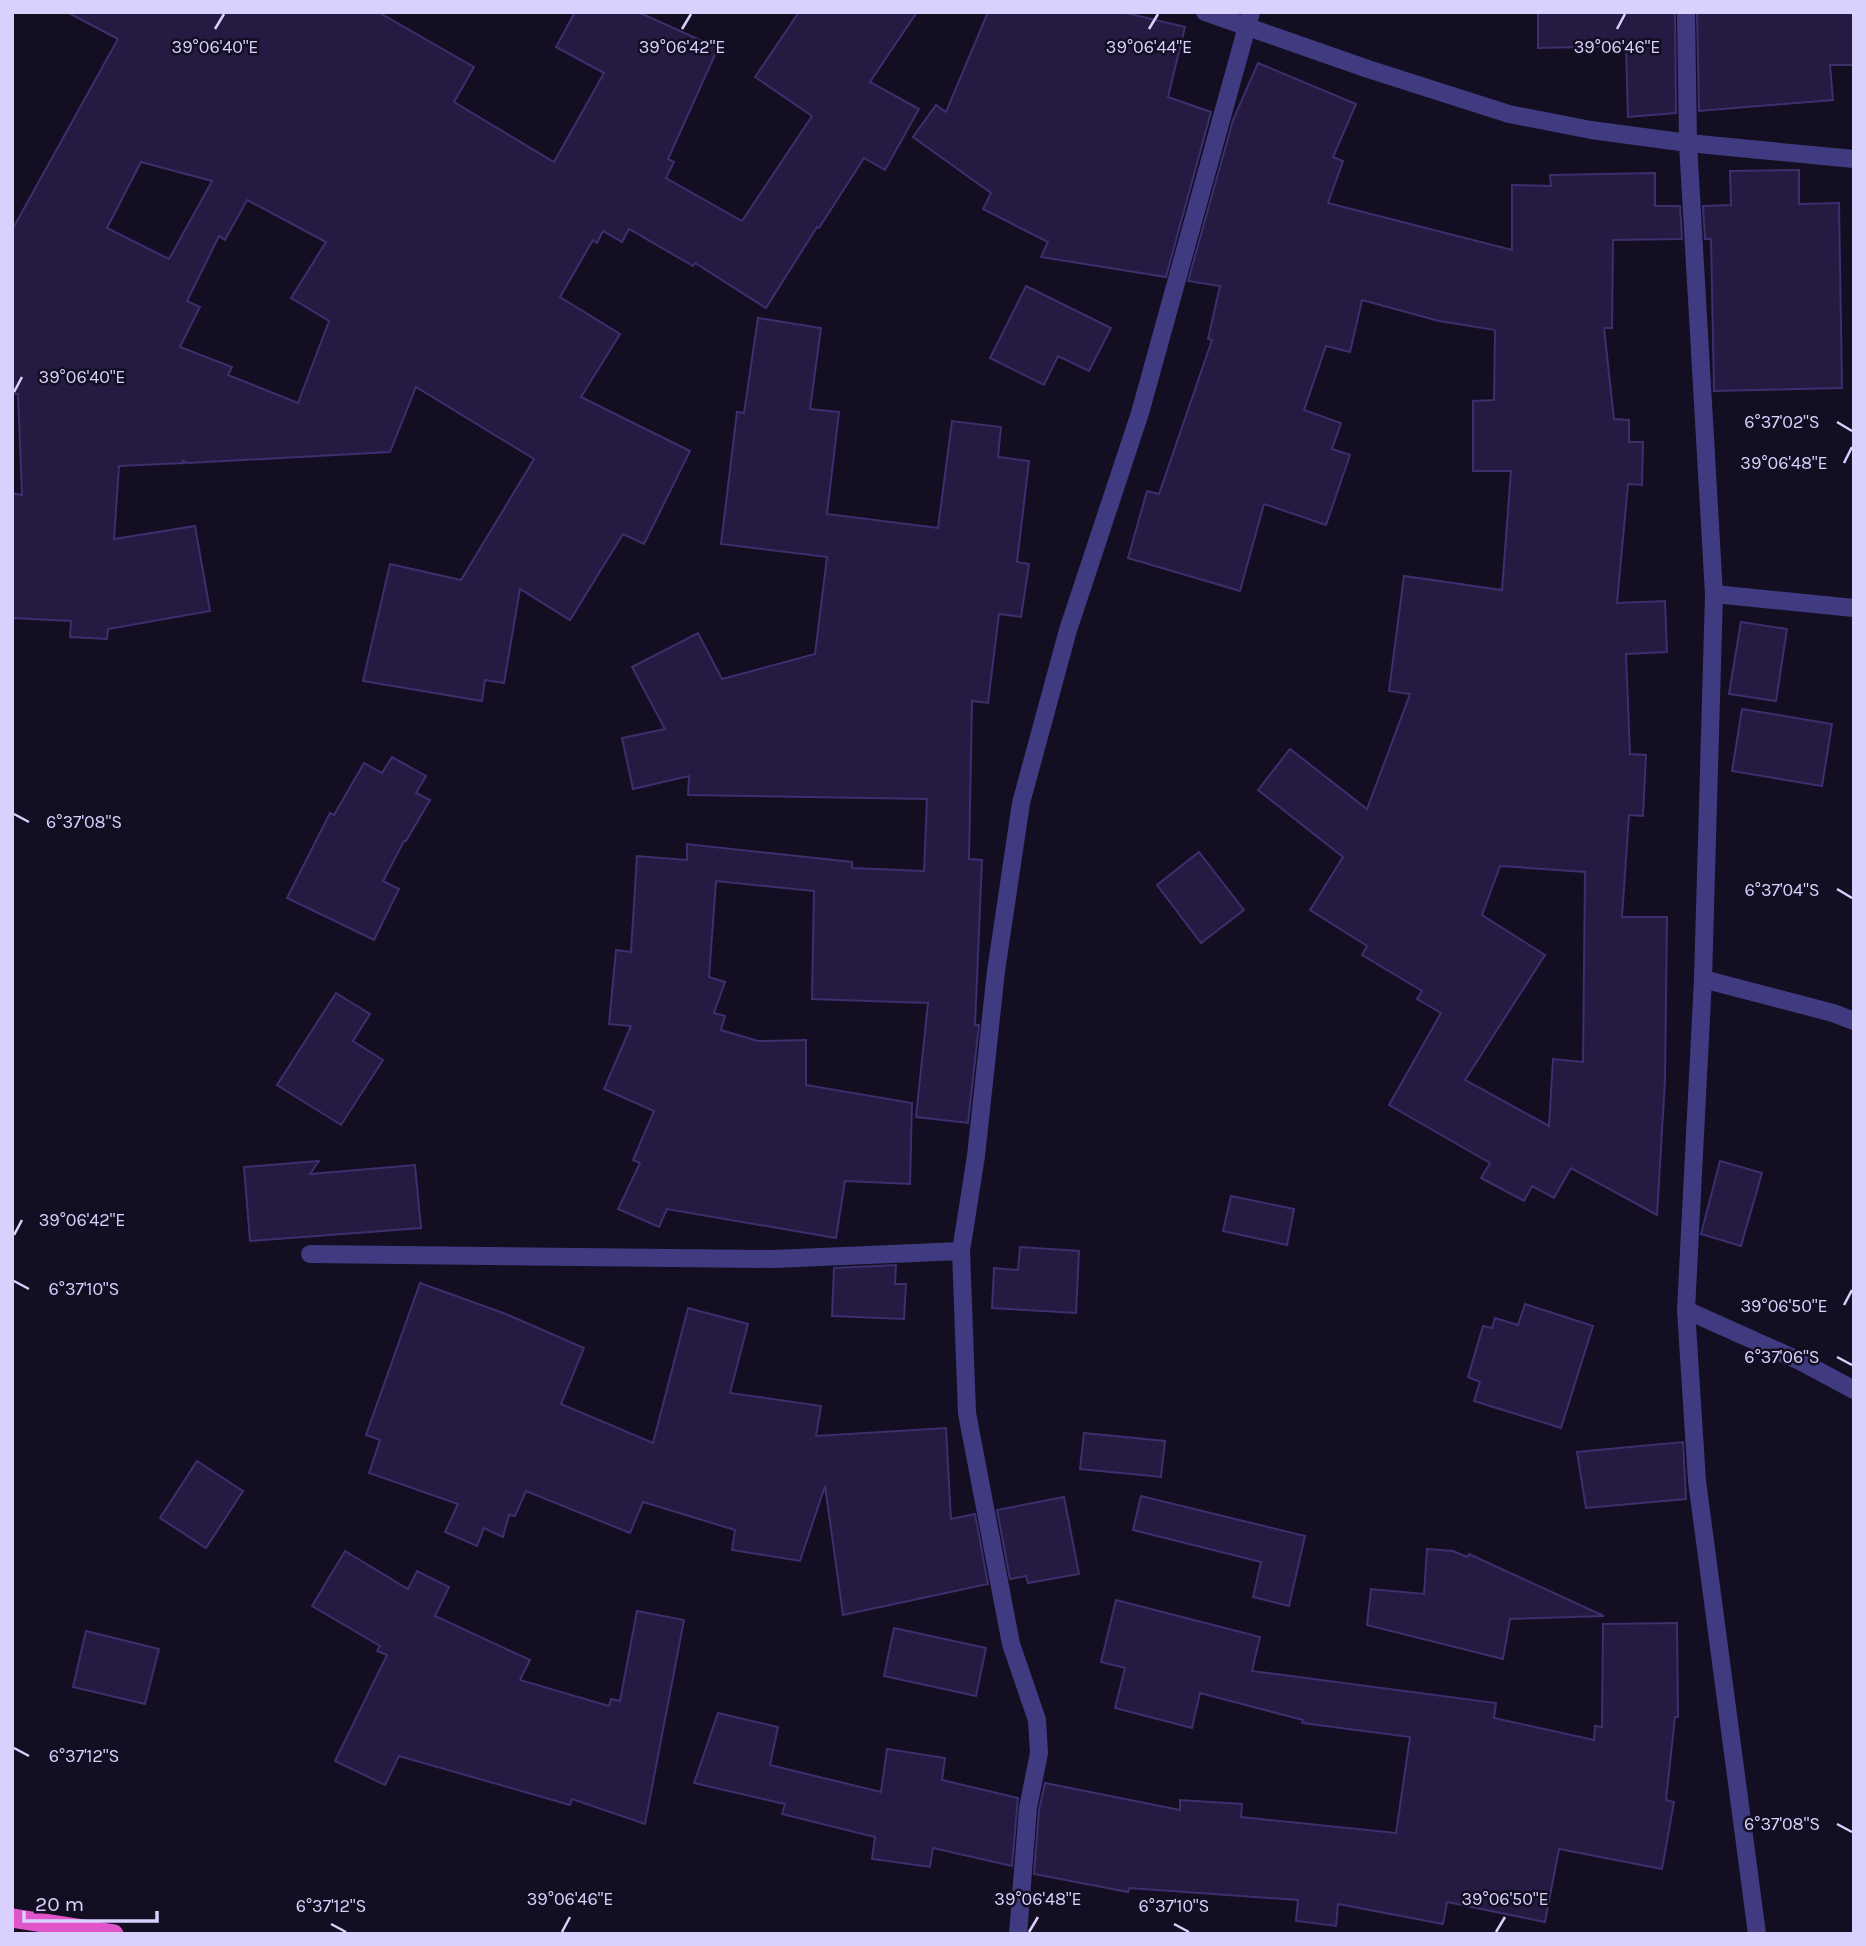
<svg xmlns="http://www.w3.org/2000/svg" width="1866" height="1946" viewBox="0 0 1866 1946" font-family="Karla,sans-serif">
	<style>
		.building { fill: #251b42; stroke: #3d2e6e; stroke-width: 2; fill-rule: evenodd }
		.lines { fill: none; stroke-linecap: round; stroke-linejoin: round }
		.minor { stroke: #403b80; stroke-width: 18 }
		.trunk { stroke: #e055ca; stroke-width: 19 }
		.ticks { fill: none; stroke: #d8d1fe; stroke-width: 2.5 }
		.ticks-label { font-size: 18px; text-anchor: middle; fill: #d8d1fe; stroke: #130e22; stroke-width: 5; stroke-linejoin: round; paint-order: stroke }
	</style>
	<rect width="100%" height="100%" fill="#130e22"/>
	<g class="building">
		<path d="M 67,12 L 378,12 L 474,67 L 454,102 L 554,162 L 604,73 L 556,47 L 575,12 L 638,12 L 718,48 L 668,159 L 674,162 L 666,178 L 742,221 L 812,116 L 755,77 L 799,12 L 917,12 L 870,82 L 919,109 L 885,170 L 864,158 L 819,228 L 817,227 L 766,308 L 695,263 L 693,266 L 629,229 L 622,242 L 603,231 L 597,243 L 593,240 L 560,297 L 620,334 L 581,397 L 690,451 L 644,544 L 623,534 L 570,620 L 520,589 L 504,683 L 485,680 L 482,701 L 363,681 L 390,564 L 461,580 L 534,459 L 416,387 L 390,452 L 188,463 L 183,461 L 184,463 L 119,466 L 114,539 L 195,526 L 210,611 L 108,629 L 107,639 L 70,637 L 71,621 L 12,618 L 12,493 L 22,495 L 18,394 L 12,394 L 12,230 L 118,39 ZM 141,162 L 212,181 L 169,259 L 107,228 ZM 247,200 L 326,242 L 291,298 L 329,321 L 298,403 L 228,375 L 232,367 L 180,347 L 200,307 L 187,301 L 219,236 L 225,240 Z"/>
		<polygon points="988,12 1122,12 1185,27 1168,97 1211,112 1166,277 1041,257 1048,242 983,209 991,193 913,137 936,105 946,112"/>
		<polygon points="1538,12 1675,12 1676,113 1628,117 1626,46 1538,48"/>
		<polygon points="1697,12 1854,12 1854,65 1830,65 1833,100 1699,111"/>
		<path d="M 1258,63 L 1356,104 L 1333,157 L 1343,161 L 1328,203 L 1512,250 L 1512,185 L 1551,186 L 1550,175 L 1655,173 L 1655,206 L 1680,206 L 1682,239 L 1613,240 L 1612,328 L 1604,328 L 1614,419 L 1629,420 L 1629,442 L 1643,442 L 1642,485 L 1628,484 L 1617,603 L 1665,601 L 1667,652 L 1626,654 L 1630,754 L 1646,755 L 1643,816 L 1629,815 L 1622,917 L 1667,917 L 1665,1080 L 1657,1215 L 1571,1168 L 1554,1198 L 1532,1186 L 1524,1201 L 1481,1178 L 1490,1163 L 1389,1105 L 1441,1013 L 1417,999 L 1422,991 L 1362,955 L 1367,946 L 1310,910 L 1343,857 L 1258,790 L 1290,749 L 1367,809 L 1410,694 L 1389,691 L 1404,576 L 1502,590 L 1511,471 L 1473,471 L 1473,401 L 1494,400 L 1495,330 L 1439,321 L 1362,300 L 1350,352 L 1326,346 L 1304,410 L 1341,423 L 1332,449 L 1350,455 L 1326,525 L 1264,504 L 1240,591 L 1128,558 L 1147,491 L 1159,494 L 1212,340 L 1208,339 L 1220,286 L 1188,281 L 1233,120 ZM 1500,866 L 1585,872 L 1583,1062 L 1553,1059 L 1549,1126 L 1465,1080 L 1545,955 L 1482,915 Z"/>
		<polygon points="1799,170 1799,204 1839,203 1842,388 1714,391 1711,239 1705,239 1703,206 1731,205 1730,171"/>
		<polygon points="1026,286 1111,328 1089,371 1058,356 1044,385 990,358"/>
		<polygon points="758,318 821,328 810,409 839,412 827,514 938,528 952,421 1001,427 998,457 1029,461 1017,562 1029,564 1021,617 999,614 988,703 972,701 969,859 982,860 975,1025 979,1025 968,1123 916,1117 928,1003 812,999 814,891 716,881 709,977 725,982 714,1013 725,1016 721,1030 758,1041 806,1040 806,1085 912,1103 910,1184 845,1181 836,1238 667,1209 659,1227 618,1209 640,1163 633,1160 654,1111 604,1089 631,1026 609,1024 616,950 631,952 637,856 687,860 687,844 852,862 852,868 924,871 927,799 688,795 689,776 633,789 622,738 665,729 632,667 698,633 722,679 815,654 827,557 721,544 737,412 744,413"/>
		<polygon points="1741,622 1787,629 1776,701 1729,694"/>
		<polygon points="1742,709 1832,724 1822,786 1732,771"/>
		<polygon points="392,757 426,776 416,793 430,800 406,841 404,841 383,881 399,889 374,940 287,898 330,813 334,815 364,763 382,773"/>
		<polygon points="1199,852 1244,910 1201,943 1157,885"/>
		<polygon points="336,993 370,1014 353,1041 383,1060 341,1125 277,1085"/>
		<polygon points="319,1161 310,1174 415,1165 421,1228 250,1241 244,1167"/>
		<polygon points="1720,1161 1762,1173 1741,1246 1701,1234"/>
		<polygon points="1231,1196 1294,1209 1287,1245 1223,1231"/>
		<polygon points="1020,1247 1079,1251 1076,1313 992,1308 994,1268 1018,1270"/>
		<polygon points="896,1265 895,1284 906,1284 904,1319 832,1316 834,1268"/>
		<polygon points="420,1283 506,1314 584,1348 561,1404 653,1443 688,1308 748,1324 730,1393 821,1406 816,1436 946,1428 951,1519 975,1514 988,1584 843,1615 825,1486 800,1561 732,1550 735,1530 643,1502 630,1533 526,1491 515,1516 509,1515 503,1537 484,1528 477,1546 445,1532 458,1504 369,1473 380,1440 366,1435"/>
		<polygon points="1525,1304 1593,1326 1561,1428 1474,1401 1480,1382 1468,1377 1483,1326 1492,1328 1495,1318 1518,1325"/>
		<polygon points="1084,1433 1165,1441 1161,1477 1080,1469"/>
		<polygon points="1683,1442 1686,1499 1586,1508 1577,1452"/>
		<polygon points="197,1461 243,1491 206,1548 160,1518"/>
		<polygon points="1141,1496 1305,1536 1289,1606 1253,1597 1261,1562 1133,1530"/>
		<polygon points="1064,1497 1079,1574 1028,1583 1026,1576 1010,1579 997,1510"/>
		<polygon points="1427,1549 1453,1551 1467,1557 1469,1554 1604,1616 1510,1619 1503,1659 1367,1625 1371,1589 1424,1594"/>
		<polygon points="345,1551 408,1589 417,1571 449,1587 435,1616 530,1660 520,1680 609,1706 611,1699 620,1701 637,1611 684,1620 645,1824 572,1799 570,1805 399,1756 385,1785 335,1761 387,1655 377,1651 380,1646 312,1606"/>
		<polygon points="1116,1600 1260,1637 1252,1671 1496,1703 1494,1718 1594,1740 1595,1726 1602,1727 1603,1624 1677,1623 1678,1717 1675,1717 1666,1800 1674,1802 1662,1869 1559,1849 1545,1922 1447,1902 1443,1924 1338,1904 1336,1926 1296,1921 1298,1900 1129,1888 1128,1892 1034,1874 1039,1810 1045,1783 1180,1810 1180,1800 1242,1804 1241,1817 1396,1833 1410,1737 1302,1723 1303,1720 1200,1693 1192,1728 1115,1708 1125,1668 1101,1662"/>
		<polygon points="894,1628 986,1648 976,1696 884,1676"/>
		<polygon points="86,1631 159,1649 145,1704 73,1687"/>
		<polygon points="718,1713 778,1727 770,1765 881,1792 887,1749 945,1758 942,1780 1018,1798 1012,1866 933,1848 930,1867 872,1859 875,1837 782,1814 785,1804 694,1783"/>
	</g>
	<g class="lines">
		<g class="minor">
			<polyline points="1205,12 1368,69 1509,114 1591,130 1688,143 1854,159"/>
			<polyline points="1686,12 1688,143 1714,594 1703,979 1686,1310 1697,1481 1757,1934"/>
			<polyline points="1714,594 1854,608"/>
			<polyline points="1703,979 1833,1013 1854,1021"/>
			<polyline points="310,1254 774,1259 961,1251"/>
			<polyline points="1686,1310 1800,1361 1854,1390"/>
			<polyline points="1018,1934 1028,1808 1039,1753 1037,1720 1011,1644 967,1413 961,1251 976,1156 996,971 1021,803 1068,630 1140,413 1251,12"/>
		</g>
		<polyline class="trunk" points="12,1918 114,1934"/>
	</g>
	<path class="ticks" d="M 215,29 L 224,14M 682,29 L 691,14M 1149,29 L 1158,14M 1617,29 L 1625,14M 14,392 L 22,377M 1837,422 L 1852,431M 1844,463 L 1852,447M 14,814 L 29,822M 1837,889 L 1852,898M 14,1235 L 22,1220M 14,1281 L 29,1289M 1844,1305 L 1852,1290M 1837,1357 L 1852,1365M 14,1748 L 29,1756M 1837,1824 L 1852,1832M 331,1924 L 346,1932M 1174,1924 L 1189,1932M 562,1932 L 570,1917M 1029,1932 L 1038,1917M 1496,1932 L 1505,1917"/>
	<g class="ticks-label">
		<text x="215" y="53">39°06'40"E</text>
		<text x="682" y="53">39°06'42"E</text>
		<text x="1149" y="53">39°06'44"E</text>
		<text x="1617" y="53">39°06'46"E</text>
		<text x="82" y="383">39°06'40"E</text>
		<text x="1782" y="428">6°37'02"S</text>
		<text x="1784" y="469">39°06'48"E</text>
		<text x="84" y="828">6°37'08"S</text>
		<text x="1782" y="896">6°37'04"S</text>
		<text x="82" y="1226">39°06'42"E</text>
		<text x="84" y="1295">6°37'10"S</text>
		<text x="1784" y="1312">39°06'50"E</text>
		<text x="1782" y="1363">6°37'06"S</text>
		<text x="84" y="1762">6°37'12"S</text>
		<text x="1782" y="1830">6°37'08"S</text>
		<text x="570" y="1905">39°06'46"E</text>
		<text x="1038" y="1905">39°06'48"E</text>
		<text x="1505" y="1905">39°06'50"E</text>
		<text x="331" y="1912">6°37'12"S</text>
		<text x="1174" y="1912">6°37'10"S</text>
	</g>
	<rect width="1866" height="1946" fill="none" stroke="#d8d1fe" stroke-width="28"/>
	<path d="M24 1911v10h133v-10" fill="none" stroke="#d8d1fe" stroke-width="3.5"/>
	<text x="35" y="1911" font-size="21" fill="#d8d1fe" stroke="#130e22" stroke-width="5" paint-order="stroke">20 m</text>
</svg>
